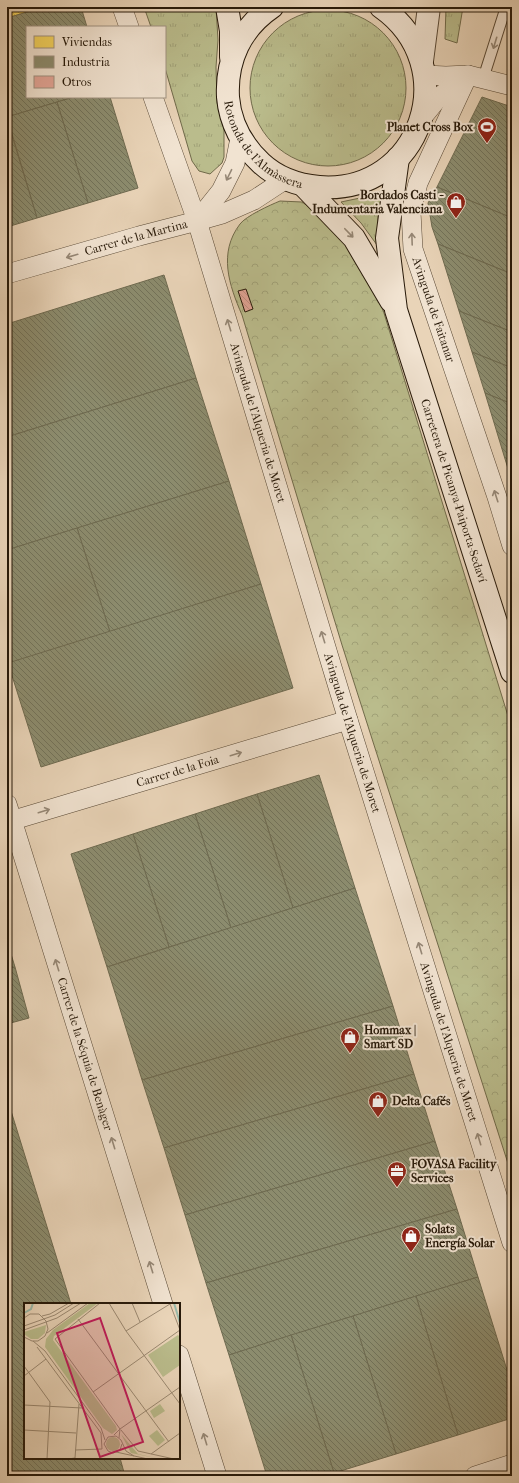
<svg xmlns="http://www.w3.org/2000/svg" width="519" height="1483" viewBox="0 0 519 1483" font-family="'IM FELL French Canon',serif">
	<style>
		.grass { fill: url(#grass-tufts); stroke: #706a4a }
		.forest { fill: url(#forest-crowns); stroke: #706a4a }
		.homes { fill: url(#homes-back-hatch); stroke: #b89d43 }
		.industry { fill: url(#industry-back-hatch); stroke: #6e6a50 }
		.building { fill: url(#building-back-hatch); stroke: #271909 }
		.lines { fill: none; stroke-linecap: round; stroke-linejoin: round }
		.service-casing { stroke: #584835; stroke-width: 12 }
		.minor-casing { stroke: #584835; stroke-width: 20 }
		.tertiary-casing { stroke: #584835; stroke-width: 24 }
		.secondary-casing { stroke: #271909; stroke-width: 24 }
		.service { stroke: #f1e3d1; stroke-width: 10 }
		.minor { stroke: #f1e3d1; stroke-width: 19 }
		.tertiary { stroke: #f1e3d1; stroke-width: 22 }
		.secondary { stroke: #f1e3d1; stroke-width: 22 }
		.oneway { stroke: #968877 }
		.labels { text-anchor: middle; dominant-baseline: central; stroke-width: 4; stroke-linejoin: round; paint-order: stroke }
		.poi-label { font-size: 12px; font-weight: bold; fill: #271909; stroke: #f1e3d1; text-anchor: start }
		.street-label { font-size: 12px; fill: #271909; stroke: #f1e3d1 }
		.inset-river { fill: none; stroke: #99b9a9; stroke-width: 2 }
		.inset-road { fill: none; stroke: #9b8972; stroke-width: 1 }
		.view { fill: #c2185b; fill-opacity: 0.15; stroke: #c2185b; stroke-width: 2 }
		.inset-edge { fill: none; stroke: #271909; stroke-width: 2 }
	</style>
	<defs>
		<pattern id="grass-tufts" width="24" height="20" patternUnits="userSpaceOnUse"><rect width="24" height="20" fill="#babc8c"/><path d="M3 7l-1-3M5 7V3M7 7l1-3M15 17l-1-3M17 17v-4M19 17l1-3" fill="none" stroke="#a0a177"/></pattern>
		<pattern id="forest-crowns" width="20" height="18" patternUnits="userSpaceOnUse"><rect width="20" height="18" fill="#babc8c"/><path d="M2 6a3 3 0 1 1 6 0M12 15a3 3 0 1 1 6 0" fill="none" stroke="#a0a177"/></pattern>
		<pattern id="homes-back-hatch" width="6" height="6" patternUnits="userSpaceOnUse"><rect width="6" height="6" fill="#f6d55c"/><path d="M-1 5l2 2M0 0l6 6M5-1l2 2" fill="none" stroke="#d3b64f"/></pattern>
		<pattern id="industry-back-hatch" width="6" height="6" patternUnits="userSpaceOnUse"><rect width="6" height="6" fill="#8c8c6e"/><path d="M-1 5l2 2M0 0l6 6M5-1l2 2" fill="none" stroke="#727259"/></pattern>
		<pattern id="building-back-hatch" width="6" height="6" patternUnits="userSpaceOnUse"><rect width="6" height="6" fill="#e4a698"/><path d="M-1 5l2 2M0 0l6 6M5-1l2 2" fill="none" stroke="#c48e82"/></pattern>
	</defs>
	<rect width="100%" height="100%" fill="#e9d4b8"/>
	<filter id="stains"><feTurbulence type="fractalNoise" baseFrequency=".005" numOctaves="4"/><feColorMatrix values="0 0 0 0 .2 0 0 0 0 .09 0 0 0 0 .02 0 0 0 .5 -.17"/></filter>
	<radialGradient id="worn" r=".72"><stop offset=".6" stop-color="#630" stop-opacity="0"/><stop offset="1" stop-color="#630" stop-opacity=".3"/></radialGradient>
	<g class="grass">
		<polygon points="144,7 216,7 218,40 216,67 217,103 224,127 224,157 222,163 210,174 199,171 192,161 165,68 165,27 151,27"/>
		<polygon points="446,7 463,7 457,43 445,39"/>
		<circle cx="328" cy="88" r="78"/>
		<polygon points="382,191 378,217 377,245 361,223 341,202 360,198"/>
	</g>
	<path class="forest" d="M 280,201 L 302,202 L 323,217 L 351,242 L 379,297 L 512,729 L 512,1176 L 342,645 L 242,315 C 229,285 218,253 240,224 C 246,216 270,205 280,201 Z"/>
	<polygon class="homes" points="7,7 44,7 7,18"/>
	<g class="industry">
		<polygon points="44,7 81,7 87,27 27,27 27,97 74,97 7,117 7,18"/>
		<polygon points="74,97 110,97 138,188 88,203 57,102"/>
		<polygon points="482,97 512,107 512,218 437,187"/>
		<polygon points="57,102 88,203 37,218 7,117"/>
		<polygon points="7,119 37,218 7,227"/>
		<polygon points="437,187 512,218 512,274 438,244 432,227 428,203"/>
		<polygon points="438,244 512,274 512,332 459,311"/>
		<polygon points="164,275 196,378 7,437 7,324"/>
		<polygon points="459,311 512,332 512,368 472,352"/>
		<polygon points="472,352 512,368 512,404 485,393"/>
		<polygon points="196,378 229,481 7,550 7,437"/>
		<polygon points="485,393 512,404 512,481 509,472"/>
		<polygon points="229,481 261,584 110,632 77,528"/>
		<polygon points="77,528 110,632 10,663 7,652 7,550"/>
		<polygon points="261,584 293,688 41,767 8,663"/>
		<polygon points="319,775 355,888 293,908 257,794"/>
		<polygon points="257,794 293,908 231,928 195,814"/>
		<polygon points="195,814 231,928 169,947 133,834"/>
		<polygon points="133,834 169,947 107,967 71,854"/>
		<polygon points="355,888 393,1006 142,1080 107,967"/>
		<polygon points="7,941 15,967 7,969"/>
		<polygon points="15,967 29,1018 7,1024 7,969"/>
		<polygon points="393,1006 414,1074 164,1148 142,1080"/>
		<polygon points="414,1074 435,1141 185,1215 164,1148"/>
		<polygon points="7,1098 71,1304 25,1304 25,1458 120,1458 125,1476 7,1476"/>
		<polygon points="435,1141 457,1209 206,1283 185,1215"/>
		<polygon points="457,1209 478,1277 229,1355 206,1283"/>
		<polygon points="478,1277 512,1386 512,1418 458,1435 416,1296"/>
		<polygon points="416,1296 458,1435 396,1454 353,1316"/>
		<polygon points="353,1316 396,1454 334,1473 291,1335"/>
		<polygon points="291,1335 334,1473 326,1476 267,1476 229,1355"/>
	</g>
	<polygon class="building" points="246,289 253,309 245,312 238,291"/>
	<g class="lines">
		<defs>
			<polyline id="service" points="483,79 504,13 508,7"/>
			<g id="minor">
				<polyline points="122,7 129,27"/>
				<polyline points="425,75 446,76 468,75 512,86"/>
				<path id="s1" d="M 468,75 L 418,183 L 411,212 L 413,249 L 497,497 L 512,546"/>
				<polyline points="153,97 197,221"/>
				<polyline points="421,119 439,97 466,77"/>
				<path id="s2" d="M 286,179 L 254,200 L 222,214 L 197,221 L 348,720 L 512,1243"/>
				<path id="s3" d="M 7,274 L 139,236 L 197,221 L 221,191 L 235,163 L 240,138"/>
				<path id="s4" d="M 7,804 L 163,1304"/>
				<path id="s5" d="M 7,822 L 348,720"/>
				<polyline points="179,1355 217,1476"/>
				<polyline points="475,1476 512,1464"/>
			</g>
			<polyline id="tertiary" points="422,61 429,7"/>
			<g id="secondary">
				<polyline points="227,7 231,31 231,57"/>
				<path id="s6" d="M 272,7 C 241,28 226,60 228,97 C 230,123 243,146 261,163 C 277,178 297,185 319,187 C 421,195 465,66 381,7"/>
				<path id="s7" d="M 398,158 L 387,238 L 396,310 L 512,672"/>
				<polyline points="303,185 354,238 391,301"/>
			</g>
		</defs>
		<use href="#service" class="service-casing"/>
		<use href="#minor" class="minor-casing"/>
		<use href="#tertiary" class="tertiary-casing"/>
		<use href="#secondary" class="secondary-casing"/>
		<use href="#service" class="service"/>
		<use href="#minor" class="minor"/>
		<use href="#tertiary" class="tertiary"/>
		<use href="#secondary" class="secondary"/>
	</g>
	<defs><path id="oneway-shaft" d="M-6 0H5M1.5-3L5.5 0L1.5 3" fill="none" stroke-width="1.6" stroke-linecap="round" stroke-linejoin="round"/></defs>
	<g class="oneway">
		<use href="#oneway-shaft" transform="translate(495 43) rotate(107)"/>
		<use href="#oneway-shaft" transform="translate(229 175) rotate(116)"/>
		<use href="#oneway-shaft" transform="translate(349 233) rotate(46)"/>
		<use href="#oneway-shaft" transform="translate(412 239) rotate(-92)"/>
		<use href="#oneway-shaft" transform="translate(72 256) rotate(164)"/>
		<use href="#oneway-shaft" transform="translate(229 325) rotate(-107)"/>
		<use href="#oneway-shaft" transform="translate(496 496) rotate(-108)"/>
		<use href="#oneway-shaft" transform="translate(323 637) rotate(-107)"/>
		<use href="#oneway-shaft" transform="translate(236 754) rotate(-17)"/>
		<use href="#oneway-shaft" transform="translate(44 811) rotate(-17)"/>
		<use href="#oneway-shaft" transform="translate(420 948) rotate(-107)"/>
		<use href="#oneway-shaft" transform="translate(57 965) rotate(-107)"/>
		<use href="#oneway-shaft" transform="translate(479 1139) rotate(-107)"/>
		<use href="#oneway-shaft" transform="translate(113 1143) rotate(-107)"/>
		<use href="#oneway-shaft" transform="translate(151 1267) rotate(-107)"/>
		<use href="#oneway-shaft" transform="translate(205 1439) rotate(-107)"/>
	</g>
	<defs>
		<symbol id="stadium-pin" viewBox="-11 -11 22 30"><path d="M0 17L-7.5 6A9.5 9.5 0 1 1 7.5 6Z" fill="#8f2418" stroke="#f1e3d1"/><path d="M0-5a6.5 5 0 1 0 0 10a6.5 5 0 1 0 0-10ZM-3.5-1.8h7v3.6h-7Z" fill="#fff"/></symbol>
		<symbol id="shop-pin" viewBox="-11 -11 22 30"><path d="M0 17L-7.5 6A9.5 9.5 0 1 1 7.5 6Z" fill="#8f2418" stroke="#f1e3d1"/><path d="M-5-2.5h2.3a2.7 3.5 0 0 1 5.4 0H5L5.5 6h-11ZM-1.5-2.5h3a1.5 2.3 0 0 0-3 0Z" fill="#fff"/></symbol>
		<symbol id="office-pin" viewBox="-11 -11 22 30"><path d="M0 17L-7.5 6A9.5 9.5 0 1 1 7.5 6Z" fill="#8f2418" stroke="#f1e3d1"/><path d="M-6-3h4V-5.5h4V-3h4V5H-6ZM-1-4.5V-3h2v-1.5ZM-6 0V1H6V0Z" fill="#fff"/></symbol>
	</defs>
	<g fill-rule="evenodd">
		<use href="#stadium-pin" x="476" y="116" width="22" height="30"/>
		<use href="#shop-pin" x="445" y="191" width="22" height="30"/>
		<use href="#shop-pin" x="339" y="1026" width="22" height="30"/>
		<use href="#shop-pin" x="367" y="1090" width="22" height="30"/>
		<use href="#office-pin" x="386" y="1160" width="22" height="30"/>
		<use href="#shop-pin" x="400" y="1225" width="22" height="30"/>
	</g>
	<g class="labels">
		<g class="poi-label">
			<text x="473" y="127" text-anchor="end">Planet Cross Box</text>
			<text x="442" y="195" text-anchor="end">Bordados Casti -<tspan x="442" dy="14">Indumentaria Valenciana</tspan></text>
			<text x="364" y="1030">Hommax |<tspan x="364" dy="14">Smart SD</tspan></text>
			<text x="392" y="1101">Delta Cafés</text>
			<text x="411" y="1164">FOVASA Facility<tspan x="411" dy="14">Services</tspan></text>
			<text x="425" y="1229">Solats<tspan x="425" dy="14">Energía Solar</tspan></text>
		</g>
		<g class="street-label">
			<text stroke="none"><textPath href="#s6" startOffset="168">Rotonda de l'Almàssera</textPath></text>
			<text stroke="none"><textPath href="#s3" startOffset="134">Carrer de la Martina</textPath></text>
			<text stroke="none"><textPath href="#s1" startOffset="250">Avinguda de Faitanar</textPath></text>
			<text stroke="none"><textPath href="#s2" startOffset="310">Avinguda de l'Alqueria de Moret</textPath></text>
			<text stroke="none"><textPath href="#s7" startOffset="343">Carretera de Picanya-Paiporta-Sedaví</textPath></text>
			<text stroke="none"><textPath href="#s2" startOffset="634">Avinguda de l'Alqueria de Moret</textPath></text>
			<text stroke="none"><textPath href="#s5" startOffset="178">Carrer de la Foia</textPath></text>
			<text stroke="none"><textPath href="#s2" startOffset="958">Avinguda de l'Alqueria de Moret</textPath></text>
			<text stroke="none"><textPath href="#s4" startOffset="262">Carrer de la Séquia de Benàger</textPath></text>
		</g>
	</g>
	<g transform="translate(24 1303)">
		<rect width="156" height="156" fill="#e9d4b8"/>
		<path d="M 22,22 L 21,30 L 14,36 L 7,36 L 0,31 L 0,29 ZM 154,32 L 156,34 L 156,62 L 139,74 L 124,52 ZM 136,101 L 141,108 L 130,115 L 126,108 ZM 97,131 L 114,151 L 136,156 L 107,150 ZM82 141a7 7 0 1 1 14 0a7 7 0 1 1-14 0Z" fill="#babc8c"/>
		<path d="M 66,0 L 74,0 L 30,33 L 29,37 L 92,123 L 93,127 L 88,131 L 79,125 L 21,44 L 22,36 L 29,27 Z" fill="#babc8c"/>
		<path d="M 133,127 L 141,137 L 134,143 L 125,133 Z" fill="#babc8c"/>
		<path class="inset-river" d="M 150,0 L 156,20M 0,10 L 7,6 L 9,0"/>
		<path class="inset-road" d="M 76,0 L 31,36 L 96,126 L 90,132M 85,0 L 102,28 L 156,101M 108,0 L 116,19M 146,1 L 156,27M 18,13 L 26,11 L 45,0M 0,15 L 6,11 L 15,11 L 22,18 L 24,26 L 21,33 L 14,38 L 8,38 L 0,34M 54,16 L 145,139M 0,23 L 31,12 L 50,0M 0,27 L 33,15 L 57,0M 102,28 L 146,1M 23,30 L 64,0M 9,38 L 21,48 L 77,125 L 81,137M 13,44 L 77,130 L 78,146M 0,63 L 26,99 L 23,156M 0,73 L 22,56M 69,89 L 156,27M 0,102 L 58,105M 0,127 L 52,130M 97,127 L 114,148 L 150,156M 95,135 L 96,126 L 156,84M 98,141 L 96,147 L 89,150 L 84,148 L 80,141 L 84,134 L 92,133 L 97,137 L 102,148 L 110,153M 51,147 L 78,146M 92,149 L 124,156M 127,151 L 156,130M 44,156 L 51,155 L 55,101"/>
		<path class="view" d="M 76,15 L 119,139 L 76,154 L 33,30 Z"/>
		<rect width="156" height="156" class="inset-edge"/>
	</g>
	<rect width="519" height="1483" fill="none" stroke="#e9d4b8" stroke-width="24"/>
	<rect x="8" y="8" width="503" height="1467" fill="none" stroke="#271909" stroke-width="2"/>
	<rect x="12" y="12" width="495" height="1459" fill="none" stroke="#271909"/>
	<rect x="26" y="26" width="140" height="72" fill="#f1e3d1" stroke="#a09281"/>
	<rect x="34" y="36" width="20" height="12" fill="#f6d55c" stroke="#a09281"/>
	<text x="62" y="46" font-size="12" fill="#271909">Viviendas</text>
	<rect x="34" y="56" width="20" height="12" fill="#8c8c6e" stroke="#a09281"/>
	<text x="62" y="66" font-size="12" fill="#271909">Industria</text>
	<rect x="34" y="76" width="20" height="12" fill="#e4a698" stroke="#a09281"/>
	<text x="62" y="86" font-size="12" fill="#271909">Otros</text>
	<rect width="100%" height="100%" filter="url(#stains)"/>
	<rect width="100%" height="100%" fill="url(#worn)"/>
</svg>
